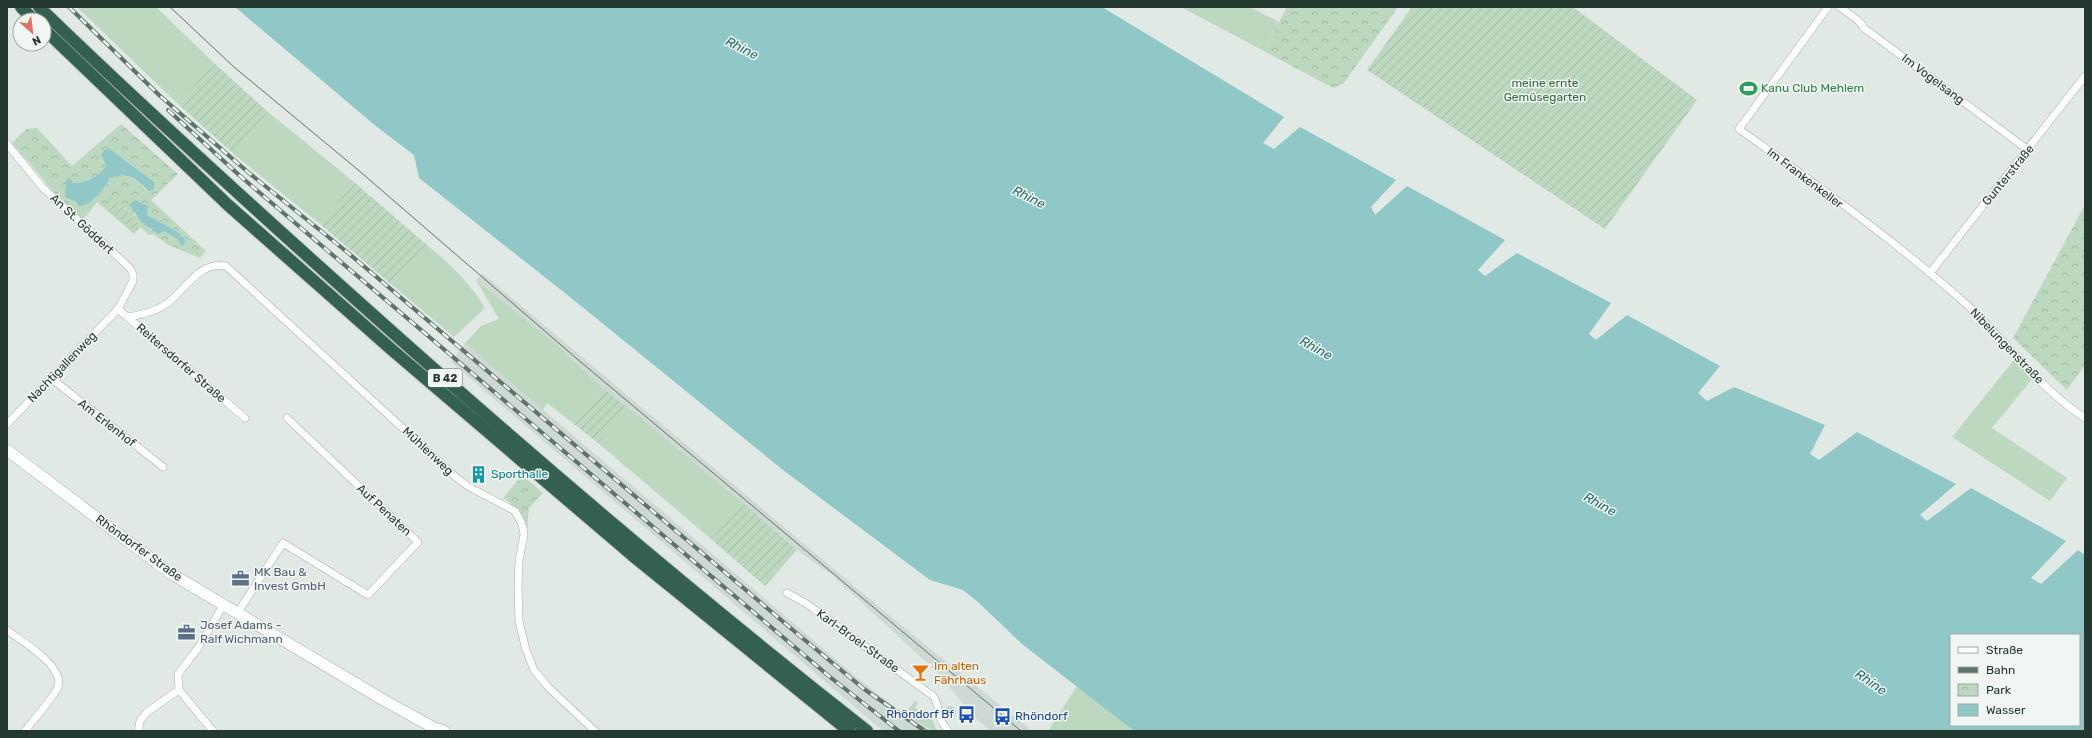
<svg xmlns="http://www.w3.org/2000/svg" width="2092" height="738" viewBox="0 0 2092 738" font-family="Rubik,sans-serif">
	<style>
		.built { fill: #cfd9d3 }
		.grass { fill: #bcd8bf }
		.park { fill: url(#park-crowns); fill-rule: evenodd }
		.garden { fill: url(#garden-furrows) }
		.water { fill: #8fc8c7; fill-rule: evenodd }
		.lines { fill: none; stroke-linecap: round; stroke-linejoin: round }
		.street-casing { stroke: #a4b0aa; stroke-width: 8 }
		.secondary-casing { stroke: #a1b4aa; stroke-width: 12 }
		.highway-casing { stroke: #c1c7c5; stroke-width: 14 }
		.street { stroke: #fff; stroke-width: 7 }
		.secondary { stroke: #fff; stroke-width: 11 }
		.highway { stroke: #33604f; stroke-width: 12 }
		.tram { stroke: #5e736a; stroke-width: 1 }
		.rail-casing { stroke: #5e736a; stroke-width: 4 }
		.rail { stroke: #f1f6f2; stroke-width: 2.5; stroke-dasharray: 8; stroke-linecap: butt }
		.labels { text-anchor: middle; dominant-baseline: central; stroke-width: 3; stroke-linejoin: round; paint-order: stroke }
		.shield { fill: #f1f6f2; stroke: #61716a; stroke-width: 1 }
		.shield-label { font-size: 11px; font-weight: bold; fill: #23382f }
		.street-label { font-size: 12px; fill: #23382f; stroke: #f1f6f2 }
		.park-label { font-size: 12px; fill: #33693e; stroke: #f1f6f2 }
		.leisure-label { font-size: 12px; fill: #27864d; stroke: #f1f6f2; text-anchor: start }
		.culture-label { font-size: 12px; fill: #0d838f; stroke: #f1f6f2; text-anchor: start }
		.service-label { font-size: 12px; fill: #4e5e75; stroke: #f1f6f2; text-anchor: start }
		.food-label { font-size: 12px; fill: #c56008; stroke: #f1f6f2; text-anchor: start }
		.transit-label { font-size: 12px; fill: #164399; stroke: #f1f6f2; text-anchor: end }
		.water-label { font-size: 13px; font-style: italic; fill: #256c6b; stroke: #f1f6f2 }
	</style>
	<defs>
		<pattern id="park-crowns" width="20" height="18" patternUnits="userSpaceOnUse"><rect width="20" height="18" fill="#bcd8bf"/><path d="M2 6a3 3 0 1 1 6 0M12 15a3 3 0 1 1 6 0" fill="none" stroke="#a1baa4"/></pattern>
		<pattern id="garden-furrows" width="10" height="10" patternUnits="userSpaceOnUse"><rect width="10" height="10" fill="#bcd8bf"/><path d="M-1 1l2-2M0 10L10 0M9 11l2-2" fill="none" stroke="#a1baa4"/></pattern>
	</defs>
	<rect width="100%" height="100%" fill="#e1e9e4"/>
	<g class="built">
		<polygon points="482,273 890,616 1032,731 991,731 975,718 937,672 833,576 797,550 743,503 603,388 557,345 476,280"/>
		<polygon points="465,343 860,680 904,714 932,731 883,731 451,362"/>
	</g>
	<g class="grass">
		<polygon points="77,7 156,7 214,63 178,104"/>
		<polygon points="1181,7 1250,7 1279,22 1264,51"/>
		<polygon points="268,112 354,182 320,224 235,155"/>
		<path d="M 427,245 C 450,264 469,282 485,308 L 454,337 L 391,284 Z"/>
		<polygon points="476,280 557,345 603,388 574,424 547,403 543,410 465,343 481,326 499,319"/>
		<polygon points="2014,360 2032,379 1992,428 2067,478 2050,501 1952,437"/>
		<polygon points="627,407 743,503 711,539 598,443"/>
		<polygon points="1077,686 1134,731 1048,731"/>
		<polygon points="915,701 918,703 915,708 932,718 937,731 933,731 905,714"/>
		<circle cx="950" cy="712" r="6"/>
	</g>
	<g class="park">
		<polygon points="1287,7 1398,7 1343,84 1333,88 1264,51"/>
		<path d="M 121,124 L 178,174 L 151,200 L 206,251 L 200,258 L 168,245 L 154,234 L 149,235 L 140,227 L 134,234 L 97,202 L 83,220 L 53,191 L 12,143 L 26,129 L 37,128 L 72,166 ZM 116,153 L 154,182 L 146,190 C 135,177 125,172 110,178 L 105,187 L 77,202 L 71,199 L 70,179 L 73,183 C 85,184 99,176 106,166 L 102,159 ZM 136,200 L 148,206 L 147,215 L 178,232 L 186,241 L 182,245 L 177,239 L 164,231 L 151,230 L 134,214 Z"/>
		<polygon points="2085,205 2085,365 2067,390 2013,338"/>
		<path d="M 522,475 L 543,493 L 529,508 L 527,528 C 523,512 516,507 503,498 Z"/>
	</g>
	<g class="garden">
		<polygon points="1412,7 1573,7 1697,100 1605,229 1367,70"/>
		<polygon points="214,63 268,112 235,155 178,104"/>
		<polygon points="354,182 427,245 391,284 320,224"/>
		<polygon points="113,197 139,225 133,231 105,205"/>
		<polygon points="603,388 627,407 598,443 574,424"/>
		<polygon points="743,503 797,550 765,586 711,539"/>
	</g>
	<g class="water">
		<path d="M 235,7 L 1102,7 L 1284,117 L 1263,143 L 1274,149 L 1300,127 L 1396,180 L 1371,207 L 1375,215 L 1407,186 L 1505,240 L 1478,270 L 1485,276 L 1517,253 L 1611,303 L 1589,334 L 1596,340 L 1627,315 L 1720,366 L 1698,393 L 1707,401 L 1734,387 L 1825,425 L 1810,454 L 1819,460 L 1857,432 L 1956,484 L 1920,515 L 1927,521 L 1971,488 L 2066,541 L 2031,578 L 2041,584 L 2078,550 L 2085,555 L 2085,731 L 1134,731 L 1022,644 L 978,602 L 963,590 L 930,580 L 783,470 L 570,297 L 419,178 L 414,155 L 377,127 ZM 1951,635 L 2079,635 L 2079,725 L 1951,725 Z"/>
		<path d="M 110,149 L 154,182 L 154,189 L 150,191 C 145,189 144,186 140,183 C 130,174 121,174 110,178 C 104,189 92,206 78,206 L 77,202 L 65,197 L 66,180 L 70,178 L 73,183 C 85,184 99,176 106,166 L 101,155 L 104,150 Z"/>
		<polygon points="136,200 148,206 147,215 178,232 186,241 182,246 177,239 164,231 158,234 141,222 129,204"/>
	</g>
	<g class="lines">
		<defs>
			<g id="street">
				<path d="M 1828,7 L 1739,129 C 1816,184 1894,240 1965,303 C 2006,340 2038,388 2085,418"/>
				<polyline points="1840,7 1860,22 1864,28 2028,150"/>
				<polyline points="7,144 43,188 130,268 133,274 133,281 118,309 7,424"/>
				<polyline points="1930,273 2085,76"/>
				<polyline points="118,309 245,418"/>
				<path d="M 128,317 C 141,315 158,311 169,302 C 188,287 198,262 226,266 L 457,478 L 469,487 L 515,511 L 522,524 L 524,534 L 519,561 L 518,587 L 519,621 L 526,650 L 534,670 L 549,688 L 595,731"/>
				<polyline points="51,378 163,467"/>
				<path d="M 787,593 L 807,604 L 933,696 C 942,708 935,717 947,729 L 946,731"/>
				<polyline points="238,612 283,543 368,595 418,542 287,418"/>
				<path d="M 7,630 C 21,641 65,666 58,687 C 56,694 31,723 25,731"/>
				<polyline points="138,731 140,721 147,712 179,690"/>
				<polyline points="213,731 179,690 178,674 198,648 224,604"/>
			</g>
			<polyline id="secondary" points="7,450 170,573 387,702 434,728 444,731"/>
			<g id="highway">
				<polyline points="21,7 34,20"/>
				<path d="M 39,7 C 141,106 246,201 352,296 C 519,446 690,592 867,731"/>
				<polyline points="44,29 228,205 391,349 632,555 849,731"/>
			</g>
		</defs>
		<use href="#street" class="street-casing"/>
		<use href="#secondary" class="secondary-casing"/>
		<use href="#highway" class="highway-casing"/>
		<use href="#street" class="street"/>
		<use href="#secondary" class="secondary"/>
		<use href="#highway" class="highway"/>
		<polyline class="tram" points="170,7 234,67 357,169 576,358 1021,731"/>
		<defs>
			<g id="rail">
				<polyline points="69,7 159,95 249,173 347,252 800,636 864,689 925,731"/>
				<polyline points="168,110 239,175 328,251 830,677 899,731"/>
			</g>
		</defs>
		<use href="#rail" class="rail-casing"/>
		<use href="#rail" class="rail"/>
	</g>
	<defs>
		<symbol id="stadium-bare" viewBox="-9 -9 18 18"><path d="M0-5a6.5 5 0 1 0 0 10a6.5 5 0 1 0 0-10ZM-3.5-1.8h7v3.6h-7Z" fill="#2e9e5b" stroke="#f1f6f2" stroke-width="2.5" paint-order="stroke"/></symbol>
		<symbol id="building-bare" viewBox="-9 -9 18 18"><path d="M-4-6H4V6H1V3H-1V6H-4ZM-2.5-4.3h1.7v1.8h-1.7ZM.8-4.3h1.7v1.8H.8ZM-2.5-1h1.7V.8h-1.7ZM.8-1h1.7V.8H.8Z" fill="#0f9aa8" stroke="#f1f6f2" stroke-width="2.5" paint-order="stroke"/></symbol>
		<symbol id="office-bare" viewBox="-9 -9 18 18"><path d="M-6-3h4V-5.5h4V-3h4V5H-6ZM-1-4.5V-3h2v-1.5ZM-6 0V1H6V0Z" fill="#5c6f8a" stroke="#f1f6f2" stroke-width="2.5" paint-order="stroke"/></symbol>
		<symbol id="bar-bare" viewBox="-9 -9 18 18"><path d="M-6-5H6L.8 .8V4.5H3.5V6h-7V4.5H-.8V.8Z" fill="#e8710a" stroke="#f1f6f2" stroke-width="2.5" paint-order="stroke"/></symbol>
		<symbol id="bus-bare" viewBox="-9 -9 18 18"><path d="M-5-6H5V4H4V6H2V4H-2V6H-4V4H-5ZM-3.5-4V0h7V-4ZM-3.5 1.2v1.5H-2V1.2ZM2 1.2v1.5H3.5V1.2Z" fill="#1a4fb4" stroke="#f1f6f2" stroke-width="2.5" paint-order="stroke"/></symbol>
	</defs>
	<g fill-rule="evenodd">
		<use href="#stadium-bare" x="1736" y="76" width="25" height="25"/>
		<use href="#building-bare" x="466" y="462" width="25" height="25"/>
		<use href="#office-bare" x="228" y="566" width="25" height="25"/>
		<use href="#office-bare" x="174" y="620" width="25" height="25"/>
		<use href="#bar-bare" x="908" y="660" width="25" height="25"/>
		<use href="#bus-bare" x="954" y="702" width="25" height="25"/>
		<use href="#bus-bare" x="990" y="704" width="25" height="25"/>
	</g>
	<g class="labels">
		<rect class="shield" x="428" y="369" width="34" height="18" rx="3"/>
		<g class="shield-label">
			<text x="445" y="378">B 42</text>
		</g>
		<g class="street-label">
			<text transform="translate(1933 79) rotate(37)">Im Vogelsang</text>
			<text transform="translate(2008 175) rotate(-51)">Gunterstraße</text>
			<text transform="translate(1805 178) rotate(37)">Im Frankenkeller</text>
			<text transform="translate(82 224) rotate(43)">An St. Göddert</text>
			<text transform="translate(2007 346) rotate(46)">Nibelungenstraße</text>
			<text transform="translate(181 363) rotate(41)">Reitersdorfer Straße</text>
			<text transform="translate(62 367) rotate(-46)">Nachtigallenweg</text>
			<text transform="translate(107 423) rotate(38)">Am Erlenhof</text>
			<text transform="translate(428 451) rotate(43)">Mühlenweg</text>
			<text transform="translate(384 510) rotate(43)">Auf Penaten</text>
			<text transform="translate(139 548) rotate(36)">Rhöndorfer Straße</text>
			<text transform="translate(858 641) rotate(36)">Karl-Broel-Straße</text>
		</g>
		<g class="park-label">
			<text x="1545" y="83">meine ernte<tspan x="1545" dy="14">Gemüsegarten</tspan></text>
		</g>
		<g class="leisure-label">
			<text x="1761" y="88">Kanu Club Mehlem</text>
		</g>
		<g class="culture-label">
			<text x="491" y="474">Sporthalle</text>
		</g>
		<g class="service-label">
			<text x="254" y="572">MK Bau &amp;<tspan x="254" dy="14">Invest GmbH</tspan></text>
			<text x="200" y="625">Josef Adams -<tspan x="200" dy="14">Ralf Wichmann</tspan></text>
		</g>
		<g class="food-label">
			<text x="934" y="666">Im alten<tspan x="934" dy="14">Fährhaus</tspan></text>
		</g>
		<g class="transit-label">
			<text x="954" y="714">Rhöndorf Bf</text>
			<text x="1015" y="716" text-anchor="start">Rhöndorf</text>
		</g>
		<g class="water-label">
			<text transform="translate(742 48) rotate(27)">Rhine</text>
			<text transform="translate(1029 197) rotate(27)">Rhine</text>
			<text transform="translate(1316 348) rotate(29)">Rhine</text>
			<text transform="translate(1600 504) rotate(29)">Rhine</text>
			<text transform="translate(1871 682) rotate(34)">Rhine</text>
		</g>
	</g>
	<rect width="2092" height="738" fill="none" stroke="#23382f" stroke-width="16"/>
	<rect x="1950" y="634" width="130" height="92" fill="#f1f6f2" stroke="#9faaa4"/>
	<rect x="1958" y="647" width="20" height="6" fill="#ffffff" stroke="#9faaa4"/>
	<text x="1986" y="654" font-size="12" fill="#23382f">Straße</text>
	<rect x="1958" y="667" width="20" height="6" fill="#5e736a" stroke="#9faaa4"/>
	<text x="1986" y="674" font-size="12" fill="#23382f">Bahn</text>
	<rect x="1958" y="684" width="20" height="12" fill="url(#park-crowns)" stroke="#9faaa4"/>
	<text x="1986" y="694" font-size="12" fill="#23382f">Park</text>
	<rect x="1958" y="704" width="20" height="12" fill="#8fc8c7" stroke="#9faaa4"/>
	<text x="1986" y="714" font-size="12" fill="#23382f">Wasser</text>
	<g transform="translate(32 32) rotate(152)"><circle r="19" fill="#f1f6f2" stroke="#9faaa4"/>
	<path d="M0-3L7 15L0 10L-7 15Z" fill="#e07068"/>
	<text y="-6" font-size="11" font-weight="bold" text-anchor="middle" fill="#23382f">N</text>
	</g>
</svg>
